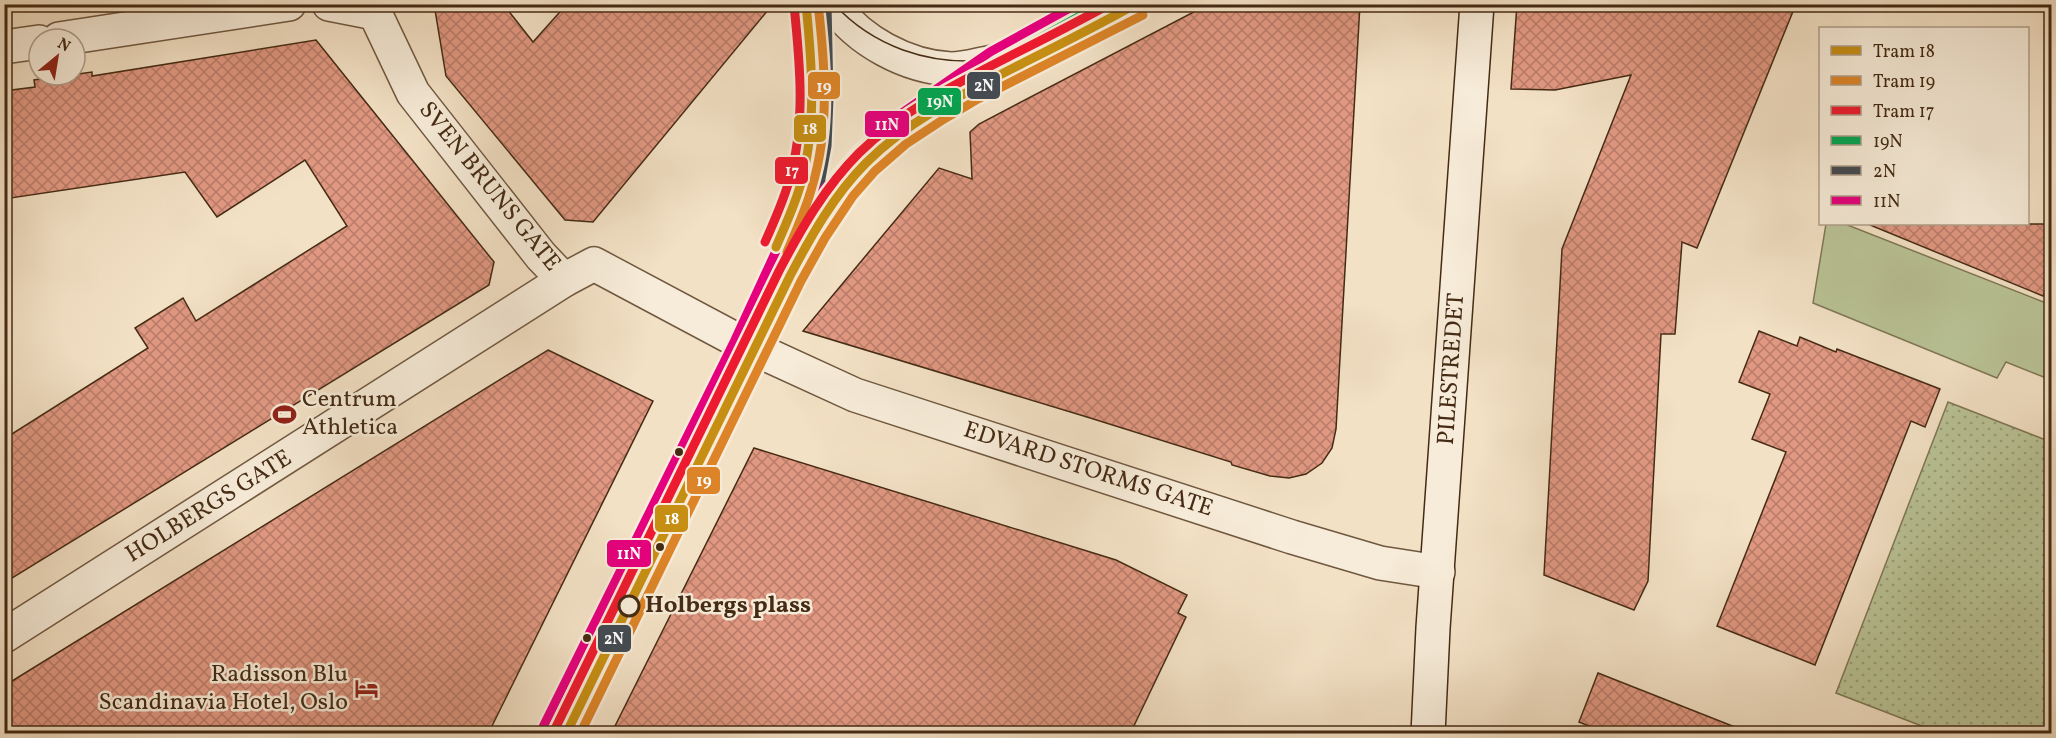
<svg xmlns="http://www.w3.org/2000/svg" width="2056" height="738" viewBox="0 0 2056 738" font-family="Vollkorn,serif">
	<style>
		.grass { fill: #b9c396; stroke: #7f7755; stroke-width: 1.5 }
		.park { fill: url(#park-dots); stroke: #7f7755; stroke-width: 1.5 }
		.building { fill: url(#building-cross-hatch); stroke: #452b14; stroke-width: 1.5 }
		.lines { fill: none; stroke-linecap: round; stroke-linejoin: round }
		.minor-casing { stroke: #705840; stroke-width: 36 }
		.secondary-casing { stroke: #452b14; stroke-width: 36 }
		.minor { stroke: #f7ecd9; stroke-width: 33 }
		.secondary { stroke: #f7ecd9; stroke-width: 33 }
		.tram { stroke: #452b14; stroke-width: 1.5 }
		.bus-1-casing { stroke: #f7ecd9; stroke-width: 14 }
		.bus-2-casing { stroke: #f7ecd9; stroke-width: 14 }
		.bus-3-casing { stroke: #f7ecd9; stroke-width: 14 }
		.bus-1 { stroke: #00a651; stroke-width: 9 }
		.bus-2 { stroke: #424a52; stroke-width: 9 }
		.bus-3 { stroke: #e5007d; stroke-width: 9 }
		.tram-1-casing { stroke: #f7ecd9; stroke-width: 14 }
		.tram-2-casing { stroke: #f7ecd9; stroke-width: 14 }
		.tram-3-casing { stroke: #f7ecd9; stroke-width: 14 }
		.tram-1 { stroke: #c68e13; stroke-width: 9 }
		.tram-2 { stroke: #dc8427; stroke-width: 9 }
		.tram-3 { stroke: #ed1b2f; stroke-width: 9 }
		.bus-dot { fill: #452b14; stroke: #f7ecd9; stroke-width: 2 }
		.stop-dot { fill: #f7ecd9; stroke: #452b14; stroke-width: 3 }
		.labels { text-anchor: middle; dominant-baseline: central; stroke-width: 5; stroke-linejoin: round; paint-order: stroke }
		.street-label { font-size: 24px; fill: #452b14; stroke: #f7ecd9 }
		.poi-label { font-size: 24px; fill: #452b14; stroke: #f7ecd9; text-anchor: start }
		.stop-label { font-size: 24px; font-weight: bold; fill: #452b14; stroke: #f7ecd9; text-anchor: start }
		.line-badge { stroke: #f7ecd9; stroke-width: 2 }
		.badge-label { font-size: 16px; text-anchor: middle; font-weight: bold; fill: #fff }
	</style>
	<defs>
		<pattern id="park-dots" width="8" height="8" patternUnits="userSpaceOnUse" patternTransform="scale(1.5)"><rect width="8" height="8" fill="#b9c396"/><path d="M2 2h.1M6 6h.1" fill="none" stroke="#989f79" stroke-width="1.8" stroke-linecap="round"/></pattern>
		<pattern id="building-cross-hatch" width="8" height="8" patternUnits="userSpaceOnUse" patternTransform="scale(1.5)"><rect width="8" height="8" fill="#e19882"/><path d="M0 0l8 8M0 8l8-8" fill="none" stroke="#b87c69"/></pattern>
	</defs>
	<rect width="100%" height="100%" fill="#f3e1c5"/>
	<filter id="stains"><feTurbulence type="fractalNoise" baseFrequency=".00333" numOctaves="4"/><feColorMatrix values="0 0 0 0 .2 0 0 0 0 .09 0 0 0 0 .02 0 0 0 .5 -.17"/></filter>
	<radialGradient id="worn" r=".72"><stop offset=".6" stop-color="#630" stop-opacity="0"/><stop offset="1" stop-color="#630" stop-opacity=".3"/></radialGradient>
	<polygon class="grass" points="1826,224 1845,224 2046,303 2051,291 2051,380 2006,362 1997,378 1813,303"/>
	<polygon class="park" points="1948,402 2051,442 2051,733 1940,733 1836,693"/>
	<g class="building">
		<polygon points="434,4 503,4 533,42 567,4 773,4 593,222 565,220 446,76"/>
		<polygon points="1209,4 1360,4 1336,429 1332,448 1322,463 1306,474 1289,478 1270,476 1232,465 1231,462 1087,417 803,331 939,168 972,179 970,132 979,124"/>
		<polygon points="1517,4 1796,4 1697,248 1682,242 1675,334 1661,334 1648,581 1634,610 1544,575 1562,249 1631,75 1555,90 1511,89"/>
		<polygon points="316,40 494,262 489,285 4,583 4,439 148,348 135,328 183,298 196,321 347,226 305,160 217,217 185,172 4,199 4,91 35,87 34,80 92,72 92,76"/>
		<polygon points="1870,224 2052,224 2052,276 2043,296 1870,225"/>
		<polygon points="1759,331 1797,346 1800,337 1836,352 1837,349 1940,389 1925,427 1911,421 1815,665 1717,626 1786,452 1752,439 1770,394 1739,382"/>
		<polygon points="548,350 653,401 488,734 4,734 4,686"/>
		<polygon points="754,448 1116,560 1187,595 1178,613 1186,617 1130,734 611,734"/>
		<polygon points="1598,673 1745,731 1744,734 1609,734 1579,722"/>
	</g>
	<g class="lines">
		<defs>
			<g id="minor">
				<polyline points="329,4 375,13"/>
				<polyline points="375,4 375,13 413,93 541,256 564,280"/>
				<path d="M 833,4 C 858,41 907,67 951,69 C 965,69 980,64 993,62"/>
				<polyline points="59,39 289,4"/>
				<polyline points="4,47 39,42"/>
				<polyline points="800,229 840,190 866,160 897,131 997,62 1103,4"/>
				<polyline points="4,636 564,280 594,264 746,345 855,395 1292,537 1380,563 1438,572"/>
				<polyline points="553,734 746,345 800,229 815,146 817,98 815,38 815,4"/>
			</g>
			<polyline id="secondary" points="1428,734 1433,628 1477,4"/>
		</defs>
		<use href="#minor" class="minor-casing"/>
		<use href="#secondary" class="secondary-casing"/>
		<use href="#minor" class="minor"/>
		<use href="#secondary" class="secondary"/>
		<path class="tram" d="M 834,4 C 854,26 876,40 903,50 C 970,74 1033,56 1095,26"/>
		<defs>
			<g id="bus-1">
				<polyline points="800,229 840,190 866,160 897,131 997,62 1102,4"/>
				<polyline points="553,734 746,345 800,229 815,146 817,98 815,4"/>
			</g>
			<g id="bus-2">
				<polyline points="808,238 848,199 875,168 905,140 1003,72 1109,15"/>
				<polyline points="567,734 757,350 811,233 827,146 829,98 827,4"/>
			</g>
			<g id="bus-3">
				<polyline points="792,220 831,182 858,151 889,122 990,52 1077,4"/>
				<polyline points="542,729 735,340 788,225 803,145 805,98 803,4"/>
			</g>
		</defs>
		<use href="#bus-1" class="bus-1-casing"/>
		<use href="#bus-2" class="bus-2-casing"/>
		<use href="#bus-3" class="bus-3-casing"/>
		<use href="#bus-1" class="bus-1"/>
		<use href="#bus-2" class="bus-2"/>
		<use href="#bus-3" class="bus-3"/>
		<defs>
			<g id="tram-1">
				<path d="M 776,247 C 785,226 795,205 801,183 C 817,125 812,64 806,4"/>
				<path d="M 566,734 L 790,276 C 811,236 834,195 866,163 C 911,118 971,90 1027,61 C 1063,43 1100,24 1136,4"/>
			</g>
			<g id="tram-2">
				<path d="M 787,252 C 796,231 806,209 812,187 C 830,128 825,65 818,4"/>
				<polyline points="580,734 801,281 825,238 853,196 875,171 906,144 941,121 978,99 1143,15"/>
			</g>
			<g id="tram-3">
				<path d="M 765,242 C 774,222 783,202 789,181 C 806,125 800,63 794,5"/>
				<path d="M 555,729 L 779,271 C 801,229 825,187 859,153 C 904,109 961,81 1016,53 C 1048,37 1079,21 1110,4"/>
			</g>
		</defs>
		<use href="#tram-1" class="tram-1-casing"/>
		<use href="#tram-2" class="tram-2-casing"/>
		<use href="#tram-3" class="tram-3-casing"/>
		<use href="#tram-1" class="tram-1"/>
		<use href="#tram-2" class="tram-2"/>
		<use href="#tram-3" class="tram-3"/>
	</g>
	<defs>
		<symbol id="stadium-bare" viewBox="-9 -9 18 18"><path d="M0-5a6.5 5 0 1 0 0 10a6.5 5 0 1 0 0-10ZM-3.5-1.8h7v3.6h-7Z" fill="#8f2418" stroke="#f7ecd9" stroke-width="2.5" paint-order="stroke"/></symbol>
		<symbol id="hotel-bare" viewBox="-9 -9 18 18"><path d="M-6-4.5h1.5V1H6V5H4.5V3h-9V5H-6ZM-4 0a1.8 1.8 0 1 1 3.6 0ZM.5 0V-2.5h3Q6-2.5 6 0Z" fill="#8f2418" stroke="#f7ecd9" stroke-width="2.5" paint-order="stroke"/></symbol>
	</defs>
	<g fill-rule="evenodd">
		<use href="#stadium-bare" x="268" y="398" width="33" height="33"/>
		<use href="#hotel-bare" x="350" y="672" width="33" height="33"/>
	</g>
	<g class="bus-dot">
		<circle cx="679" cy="452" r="5"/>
		<circle cx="660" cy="547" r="5"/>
		<circle cx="587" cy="638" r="5"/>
	</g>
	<circle class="stop-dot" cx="629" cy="606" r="10"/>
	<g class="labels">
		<g class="street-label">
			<text transform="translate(489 187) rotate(51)">SVEN BRUNS GATE</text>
			<text transform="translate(1452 369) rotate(-86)">PILESTREDET</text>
			<text transform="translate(1088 470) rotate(18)">EDVARD STORMS GATE</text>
			<text transform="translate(209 507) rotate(-32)">HOLBERGS GATE</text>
		</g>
		<g class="poi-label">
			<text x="302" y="400">Centrum<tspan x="302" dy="28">Athletica</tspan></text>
			<text x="348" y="675" text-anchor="end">Radisson Blu<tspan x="348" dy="28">Scandinavia Hotel, Oslo</tspan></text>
		</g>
		<g class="stop-label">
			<text x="645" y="606">Holbergs plass</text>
		</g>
	</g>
	<g class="line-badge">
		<rect x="966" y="71" width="35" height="29" rx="6" fill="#424a52"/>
		<rect x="807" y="71" width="34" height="29" rx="6" fill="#dc8427"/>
		<rect x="917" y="87" width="45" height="29" rx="6" fill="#00a651"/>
		<rect x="864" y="110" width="46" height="28" rx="6" fill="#e5007d"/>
		<rect x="793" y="114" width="34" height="29" rx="6" fill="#c68e13"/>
		<rect x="774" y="156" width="35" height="29" rx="6" fill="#ed1b2f"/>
		<rect x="686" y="466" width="35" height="29" rx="6" fill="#dc8427"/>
		<rect x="654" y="504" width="35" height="29" rx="6" fill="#c68e13"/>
		<rect x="606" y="539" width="46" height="29" rx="6" fill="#e5007d"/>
		<rect x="597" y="624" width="35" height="29" rx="6" fill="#424a52"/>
	</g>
	<g class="badge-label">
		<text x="984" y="91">2N</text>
		<text x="824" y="92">19</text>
		<text x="940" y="107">19N</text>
		<text x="887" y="130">11N</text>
		<text x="810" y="134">18</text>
		<text x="792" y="176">17</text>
		<text x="704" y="486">19</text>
		<text x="672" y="524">18</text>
		<text x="629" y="559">11N</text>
		<text x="614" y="644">2N</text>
	</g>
	<rect width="2056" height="738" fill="none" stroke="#f3e1c5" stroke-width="24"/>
	<rect x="6" y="6" width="2044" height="726" fill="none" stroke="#452b14" stroke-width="3"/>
	<rect x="12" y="12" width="2032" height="714" fill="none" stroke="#452b14" stroke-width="1.5"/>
	<rect x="1819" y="27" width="210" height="198" fill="#f7ecd9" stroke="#b09f8a" stroke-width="1.5"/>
	<rect x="1831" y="46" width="30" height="9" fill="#c68e13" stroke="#b09f8a" stroke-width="1.5"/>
	<text x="1873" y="57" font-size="18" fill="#452b14">Tram 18</text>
	<rect x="1831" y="76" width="30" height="9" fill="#dc8427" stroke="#b09f8a" stroke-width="1.5"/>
	<text x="1873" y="87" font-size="18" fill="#452b14">Tram 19</text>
	<rect x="1831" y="106" width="30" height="9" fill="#ed1b2f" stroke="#b09f8a" stroke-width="1.5"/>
	<text x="1873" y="117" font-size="18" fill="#452b14">Tram 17</text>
	<rect x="1831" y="136" width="30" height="9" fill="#00a651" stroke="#b09f8a" stroke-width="1.5"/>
	<text x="1873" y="147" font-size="18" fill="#452b14">19N</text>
	<rect x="1831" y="166" width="30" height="9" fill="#424a52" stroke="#b09f8a" stroke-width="1.5"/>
	<text x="1873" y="177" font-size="18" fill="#452b14">2N</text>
	<rect x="1831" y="196" width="30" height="9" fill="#e5007d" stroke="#b09f8a" stroke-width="1.5"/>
	<text x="1873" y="207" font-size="18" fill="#452b14">11N</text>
	<g transform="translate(57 57) rotate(30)"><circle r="28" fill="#f7ecd9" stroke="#b09f8a" stroke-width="1.5"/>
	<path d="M0-4.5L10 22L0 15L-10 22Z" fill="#8f2418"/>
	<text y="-9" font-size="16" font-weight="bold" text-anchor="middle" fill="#452b14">N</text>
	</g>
	<rect width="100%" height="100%" filter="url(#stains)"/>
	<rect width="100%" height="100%" fill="url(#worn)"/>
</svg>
